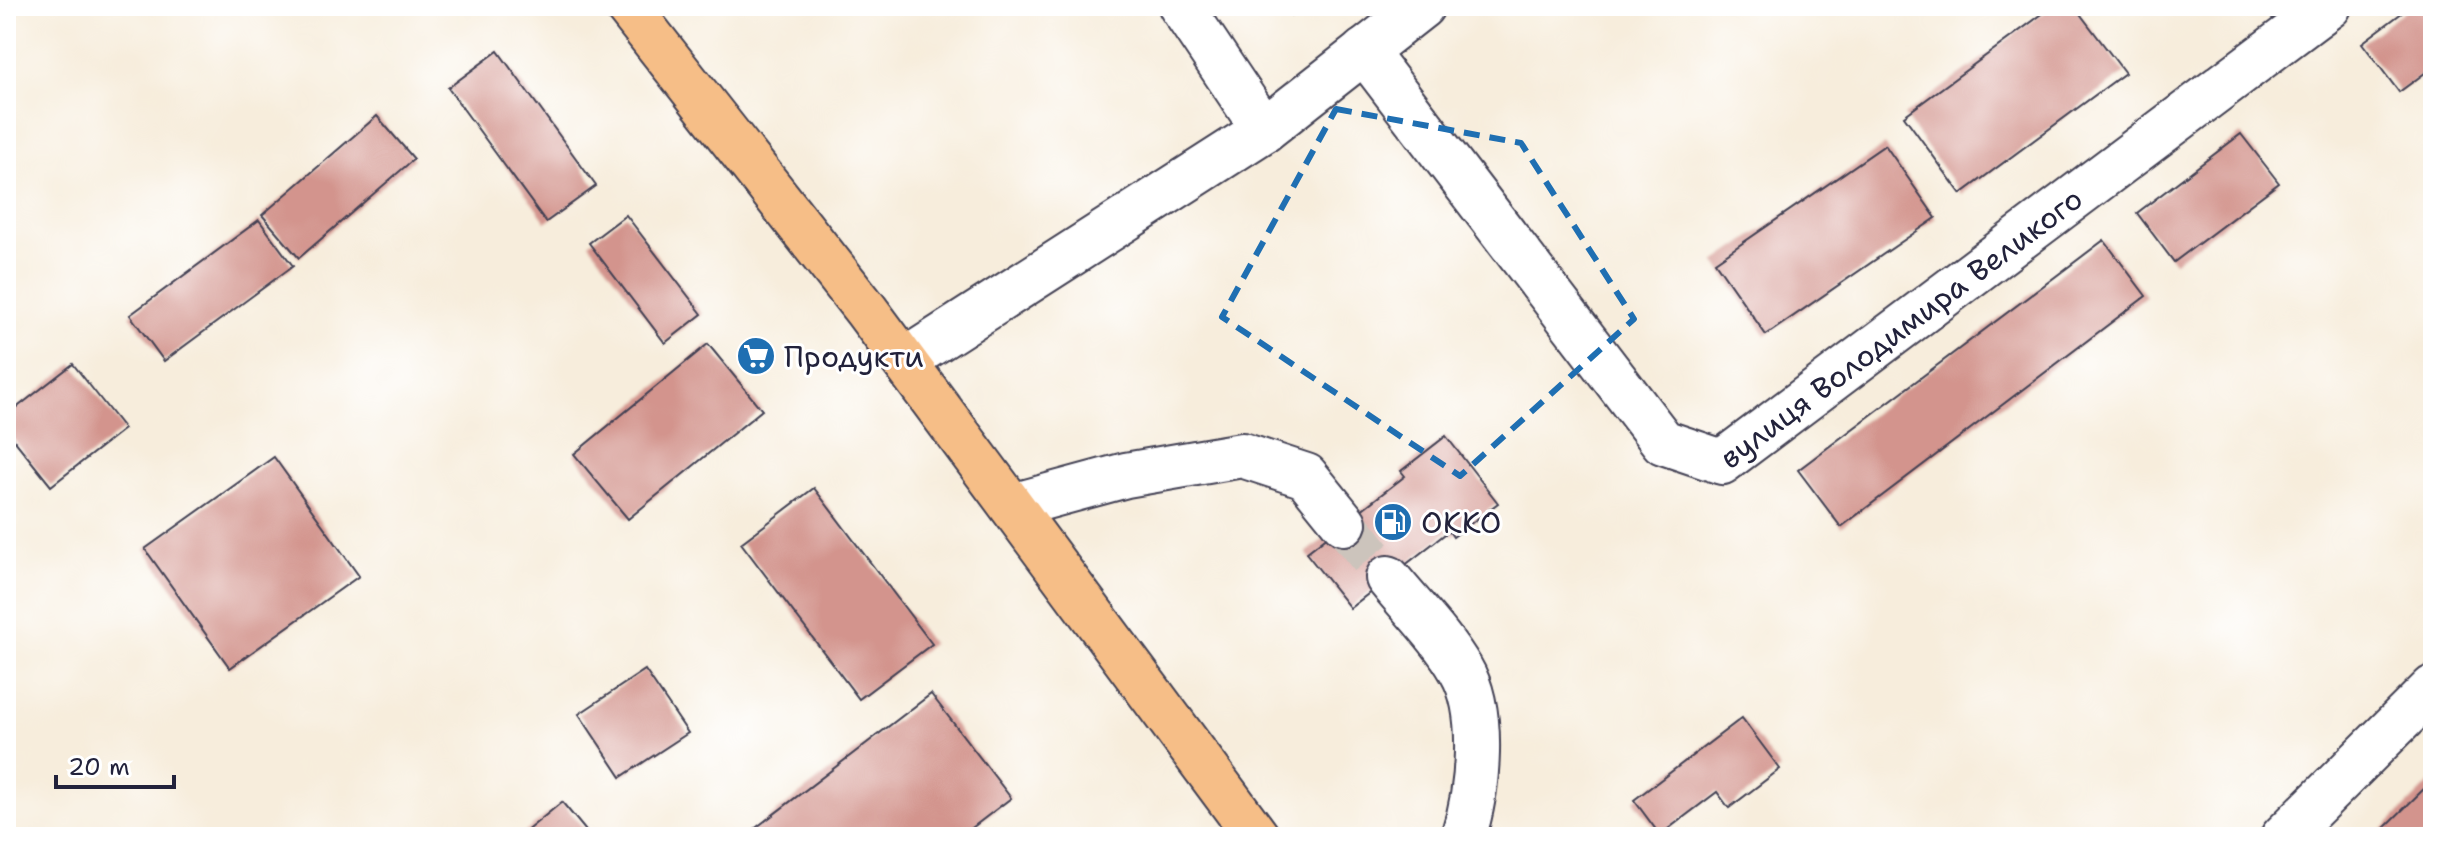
<svg xmlns="http://www.w3.org/2000/svg" width="2439" height="843" viewBox="0 0 2439 843" font-family="'Shantell Sans',sans-serif">
	<style>
		.building { fill: #d3948d }
		.lines { fill: none; stroke-linecap: round; stroke-linejoin: round }
		.minor-tunnel { stroke: #ccc4bc; stroke-width: 44; stroke-dasharray: 44 22; stroke-linecap: butt }
		.minor-casing { stroke: #424053; stroke-width: 48 }
		.major-casing { stroke: #424053; stroke-width: 48 }
		.minor { stroke: #fff; stroke-width: 44 }
		.major { stroke: #f6be87; stroke-width: 44 }
		.marked { fill: none; stroke: #1f6fb2; stroke-width: 6; stroke-dasharray: 16 10; stroke-linejoin: round }
		.labels { text-anchor: middle; dominant-baseline: central; stroke-width: 6; stroke-linejoin: round; paint-order: stroke }
		.street-label { font-size: 30px; fill: #22223b; stroke: #fff }
		.poi-label { font-size: 30px; fill: #22223b; stroke: #fff; text-anchor: start }
	</style>
	<rect width="100%" height="100%" fill="#fff"/>
	<filter id="ink" filterUnits="userSpaceOnUse"><feTurbulence type="fractalNoise" baseFrequency=".0125" numOctaves="2"/><feDisplacementMap in="SourceGraphic" scale="16" xChannelSelector="R" yChannelSelector="G"/><feConvolveMatrix kernelMatrix="1 2 1 2 8 2 1 2 1" color-interpolation-filters="sRGB"/></filter>
	<filter id="wash" filterUnits="userSpaceOnUse"><feTurbulence type="fractalNoise" baseFrequency=".006" numOctaves="4" result="noise"/><feDisplacementMap in="SourceGraphic" scale="32" xChannelSelector="R" yChannelSelector="G"/><feGaussianBlur stdDeviation="1.8" result="paint"/><feColorMatrix in="noise" values="0 0 0 0 0 0 0 0 0 0 0 0 0 0 0 0 0 1.4 0 .05"/><feComposite in="paint" operator="in"/></filter>
	<g filter="url(#wash)">
		<rect width="100%" height="100%" fill="#f7eddc"/>
		<g id="blocks">
			<g class="building">
				<polygon points="1285,6 1303,6 1291,15"/>
				<polygon points="2053,6 2074,6 2125,73 1961,194 1904,116"/>
				<polygon points="2411,6 2433,6 2433,67 2399,92 2362,43"/>
				<polygon points="498,51 596,186 546,222 448,88"/>
				<polygon points="377,116 414,159 299,258 262,215"/>
				<polygon points="2241,134 2279,183 2174,262 2137,213"/>
				<polygon points="1885,145 1936,218 1766,335 1715,262"/>
				<polygon points="626,215 702,314 665,343 589,243"/>
				<polygon points="259,220 293,266 164,361 130,315"/>
				<polygon points="2104,240 2146,296 1841,527 1798,470"/>
				<polygon points="708,344 762,410 628,519 574,454"/>
				<polygon points="73,364 124,429 51,486 6,430 6,416"/>
				<polygon points="1446,436 1498,503 1453,537 1449,531 1350,608 1306,553 1405,476 1401,471"/>
				<polygon points="274,457 359,576 230,668 145,549"/>
				<polygon points="814,488 932,644 859,699 741,543"/>
				<polygon points="645,670 688,733 621,777 579,714"/>
				<polygon points="931,694 1011,798 960,837 744,837"/>
				<polygon points="1742,718 1780,769 1729,808 1717,792 1660,835 1634,800"/>
				<polygon points="2433,780 2433,837 2375,837"/>
				<polygon points="562,802 591,837 519,837"/>
			</g>
		</g>
	</g>
	<g filter="url(#ink)">
		<use href="#blocks" fill-opacity="0" stroke="#424053" stroke-width="2"/>
		<g class="lines">
			<polyline class="minor-tunnel" points="1344,523 1388,578"/>
			<defs>
				<g id="minor">
					<polyline points="1181,6 1264,130"/>
					<path id="s1" d="M 1364,51 L 1663,442 L 1722,462 L 2329,6"/>
					<polyline points="904,361 1264,130 1422,6"/>
					<polyline points="1012,506 1126,475 1242,455 1306,476 1344,523"/>
					<path d="M 1388,578 C 1412,608 1442,637 1461,670 C 1486,712 1478,792 1463,837"/>
					<polyline points="2283,837 2433,688"/>
				</g>
				<polyline id="major" points="627,6 866,310 1257,837"/>
			</defs>
			<use href="#minor" class="minor-casing"/>
			<use href="#major" class="major-casing"/>
			<use href="#minor" class="minor"/>
			<use href="#major" class="major"/>
		</g>
	</g>
	<path class="marked" d="M 1336,109 L 1521,143 L 1634,319 L 1460,476 L 1222,317 Z"/>
	<defs>
		<symbol id="supermarket-disc" viewBox="-11 -11 22 22"><circle r="9.5" fill="#1f6fb2" stroke="#fff"/><path d="M-6-5.5h2.5l.6 2H6L4.5 2H-2.5L-4.4-4H-6ZM-1.5 3.2a1.3 1.3 0 1 0 .1 0ZM3 3.2a1.3 1.3 0 1 0 .1 0Z" fill="#fff"/></symbol>
		<symbol id="fuel-disc" viewBox="-11 -11 22 22"><circle r="9.5" fill="#1f6fb2" stroke="#fff"/><path d="M-5.5-6h7V0h2V4h1.3V-2.5L3-4.5l.8-.8L6-3V5H2.5V1h-1V6h-7ZM-4.2-4.7v3.2H.2V-4.7Z" fill="#fff"/></symbol>
	</defs>
	<g fill-rule="evenodd">
		<use href="#supermarket-disc" x="734" y="334" width="44" height="44"/>
		<use href="#fuel-disc" x="1371" y="500" width="44" height="44"/>
	</g>
	<g class="labels">
		<g class="street-label">
			<text stroke="none"><textPath href="#s1" startOffset="778">вулиця Володимира Великого</textPath></text>
		</g>
		<g class="poi-label">
			<text x="784" y="356">Продукти</text>
			<text x="1421" y="522">ОККО</text>
		</g>
	</g>
	<rect width="2439" height="843" fill="none" stroke="#fff" stroke-width="32"/>
	<path d="M56 775v12h118v-12" fill="none" stroke="#22223b" stroke-width="4"/>
	<text x="68" y="775" font-size="24" fill="#22223b" stroke="#ffffff" stroke-width="6" paint-order="stroke">20 m</text>
</svg>
